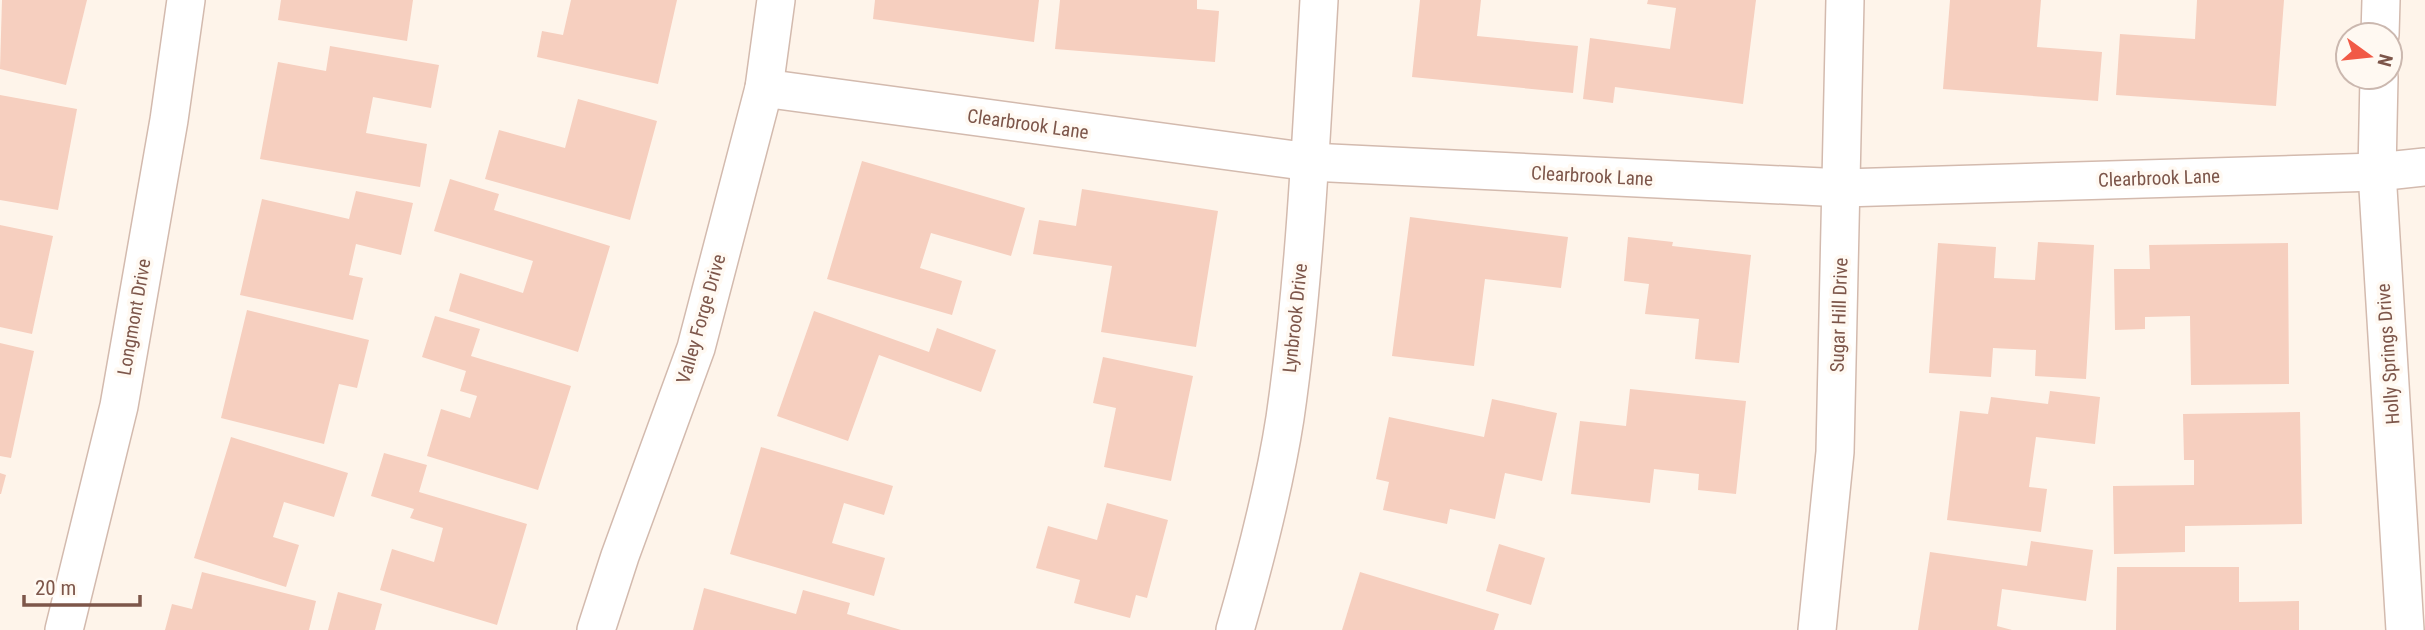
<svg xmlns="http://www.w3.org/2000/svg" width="2425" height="630" viewBox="0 0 2425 630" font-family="'Roboto Condensed',sans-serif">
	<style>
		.building { fill: #f6cfbf }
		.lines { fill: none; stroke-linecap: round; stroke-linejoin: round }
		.minor-casing { stroke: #d3baae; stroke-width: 40 }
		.minor { stroke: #fff; stroke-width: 37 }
		.labels { text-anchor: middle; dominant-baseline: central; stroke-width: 7; stroke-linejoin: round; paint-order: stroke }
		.street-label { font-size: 19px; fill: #7d564a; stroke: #fff9f2 }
	</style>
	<rect width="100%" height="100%" fill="#fef4ea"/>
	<g class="building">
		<polygon points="2,0 87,0 66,85 0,69"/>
		<polygon points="281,0 413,0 407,41 278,20"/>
		<polygon points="571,0 677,0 658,84 537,57 542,31 563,35"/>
		<polygon points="875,0 1039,0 1034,42 873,19"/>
		<polygon points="1060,0 1197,0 1197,9 1219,11 1215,62 1055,49"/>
		<polygon points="1420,0 1481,0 1477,36 1578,46 1573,93 1412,77"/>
		<polygon points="1648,0 1756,0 1743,104 1615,87 1613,103 1583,99 1590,38 1670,49 1676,8 1647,4"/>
		<polygon points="1950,0 2041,0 2037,47 2102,52 2098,101 1943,89"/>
		<polygon points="2197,0 2284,0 2276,106 2116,95 2120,34 2195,39"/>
		<polygon points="330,46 439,65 431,108 373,97 366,133 427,144 420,187 260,159 278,62 326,71"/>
		<polygon points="0,95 77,109 58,210 0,200"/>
		<polygon points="578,99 657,121 630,220 485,179 499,130 565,148"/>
		<polygon points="862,161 1025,208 1011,256 931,233 920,268 962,281 952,315 827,279"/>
		<polygon points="450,179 499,194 494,210 610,246 578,352 449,311 460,273 523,293 533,261 434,231"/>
		<polygon points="1082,189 1218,211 1196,347 1101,332 1112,266 1033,254 1039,220 1076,226"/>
		<polygon points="356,191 413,203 401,255 356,244 349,275 363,278 353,320 240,295 262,199 349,219"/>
		<polygon points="1410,217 1568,237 1561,288 1485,279 1474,366 1392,356"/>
		<polygon points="0,225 53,236 32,334 0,327"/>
		<polygon points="1628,237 1673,242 1672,246 1751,255 1739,363 1695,359 1699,319 1645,314 1649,284 1624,281"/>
		<polygon points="2038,242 2094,245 2086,379 2035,376 2036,350 1993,348 1991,377 1929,373 1938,243 1996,247 1994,278 2035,280"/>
		<polygon points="2288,243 2289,384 2191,385 2190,316 2145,317 2145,329 2115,330 2114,269 2150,269 2149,245"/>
		<polygon points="247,310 369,340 357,388 339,384 324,444 221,418"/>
		<polygon points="814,311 929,352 937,328 996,350 981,392 879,355 848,441 777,416"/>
		<polygon points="435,316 480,329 471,356 571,386 538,490 427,456 441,409 470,418 477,396 460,391 466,371 422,357"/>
		<polygon points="0,343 34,351 11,458 0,456"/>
		<polygon points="1103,357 1193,376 1171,481 1104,467 1116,408 1093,403"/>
		<polygon points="1630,389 1746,401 1736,494 1698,490 1699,474 1654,469 1650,503 1571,494 1580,421 1626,426"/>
		<polygon points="2050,391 2100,397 2095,444 2036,437 2029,487 2047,489 2041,532 1947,520 1960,411 1988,414 1991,397 2048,404"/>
		<polygon points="1492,399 1557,413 1542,481 1505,473 1495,519 1450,509 1447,524 1383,510 1389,482 1376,479 1389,417 1484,437"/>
		<polygon points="2300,412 2302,524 2185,526 2185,552 2114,554 2113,486 2194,485 2194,460 2184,460 2183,414"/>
		<polygon points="231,437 348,473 334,517 284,502 273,537 299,545 286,587 194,558"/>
		<polygon points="761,447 893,486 884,515 844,503 832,543 885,558 874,596 730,554"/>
		<polygon points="384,453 427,465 419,492 527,524 497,625 380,590 392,549 434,562 443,528 410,518 414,509 371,496"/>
		<polygon points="0,473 6,475 1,494 0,494"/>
		<polygon points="1107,503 1168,520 1147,598 1136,595 1130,618 1074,603 1080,580 1036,568 1048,526 1097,540"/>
		<polygon points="2031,541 2093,550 2086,601 2002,589 1997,626 2012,630 1918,630 1930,552 2027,566"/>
		<polygon points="1499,544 1545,558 1531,605 1486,591"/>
		<polygon points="2117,567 2239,567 2239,602 2299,601 2299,630 2116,630"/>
		<polygon points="202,572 316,601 309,630 165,630 172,604 192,609"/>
		<polygon points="1360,572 1499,614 1494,630 1342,630"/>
		<polygon points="704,588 796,614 803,590 850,603 847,614 901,630 693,630"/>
		<polygon points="338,592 382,604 375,630 328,630"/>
	</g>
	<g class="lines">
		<defs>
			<g id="minor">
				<polyline points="2380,35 2381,0"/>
				<polyline points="2379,77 2377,172 2405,630"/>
				<polyline points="764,88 1310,162 1843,188 2377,172 2425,167"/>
				<polyline points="64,630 119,406 169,120 186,0"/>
				<polyline points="596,630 620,556 696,348 764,88 776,0"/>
				<path d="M 1235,630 C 1255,561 1274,489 1285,418 C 1305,280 1311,139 1319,0"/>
				<polyline points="1817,630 1835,452 1845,0"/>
			</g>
		</defs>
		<use href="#minor" class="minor-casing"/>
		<use href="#minor" class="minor"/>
	</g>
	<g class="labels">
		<g class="street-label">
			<text transform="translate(1028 124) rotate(8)">Clearbrook Lane</text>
			<text transform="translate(1592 176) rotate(3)">Clearbrook Lane</text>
			<text transform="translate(2159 178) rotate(-2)">Clearbrook Lane</text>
			<text transform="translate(1839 315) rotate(-88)">Sugar Hill Drive</text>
			<text transform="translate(134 317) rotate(-80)">Longmont Drive</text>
			<text transform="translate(1295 318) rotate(-84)">Lynbrook Drive</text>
			<text transform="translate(701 319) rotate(-74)">Valley Forge Drive</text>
			<text transform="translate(2388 354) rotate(-94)">Holly Springs Drive</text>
		</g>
	</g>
	<g transform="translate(2369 56) rotate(105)"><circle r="33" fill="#fff9f2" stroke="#cbb8af" stroke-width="2"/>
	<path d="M0-5L12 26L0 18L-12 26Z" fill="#f15a46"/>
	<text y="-10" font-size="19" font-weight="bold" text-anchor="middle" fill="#7d564a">N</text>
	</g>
	<path d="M24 595v10h116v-10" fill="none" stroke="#7d564a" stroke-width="3.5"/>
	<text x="35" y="595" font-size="21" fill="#7d564a" stroke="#fff9f2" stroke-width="5" paint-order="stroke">20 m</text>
</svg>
